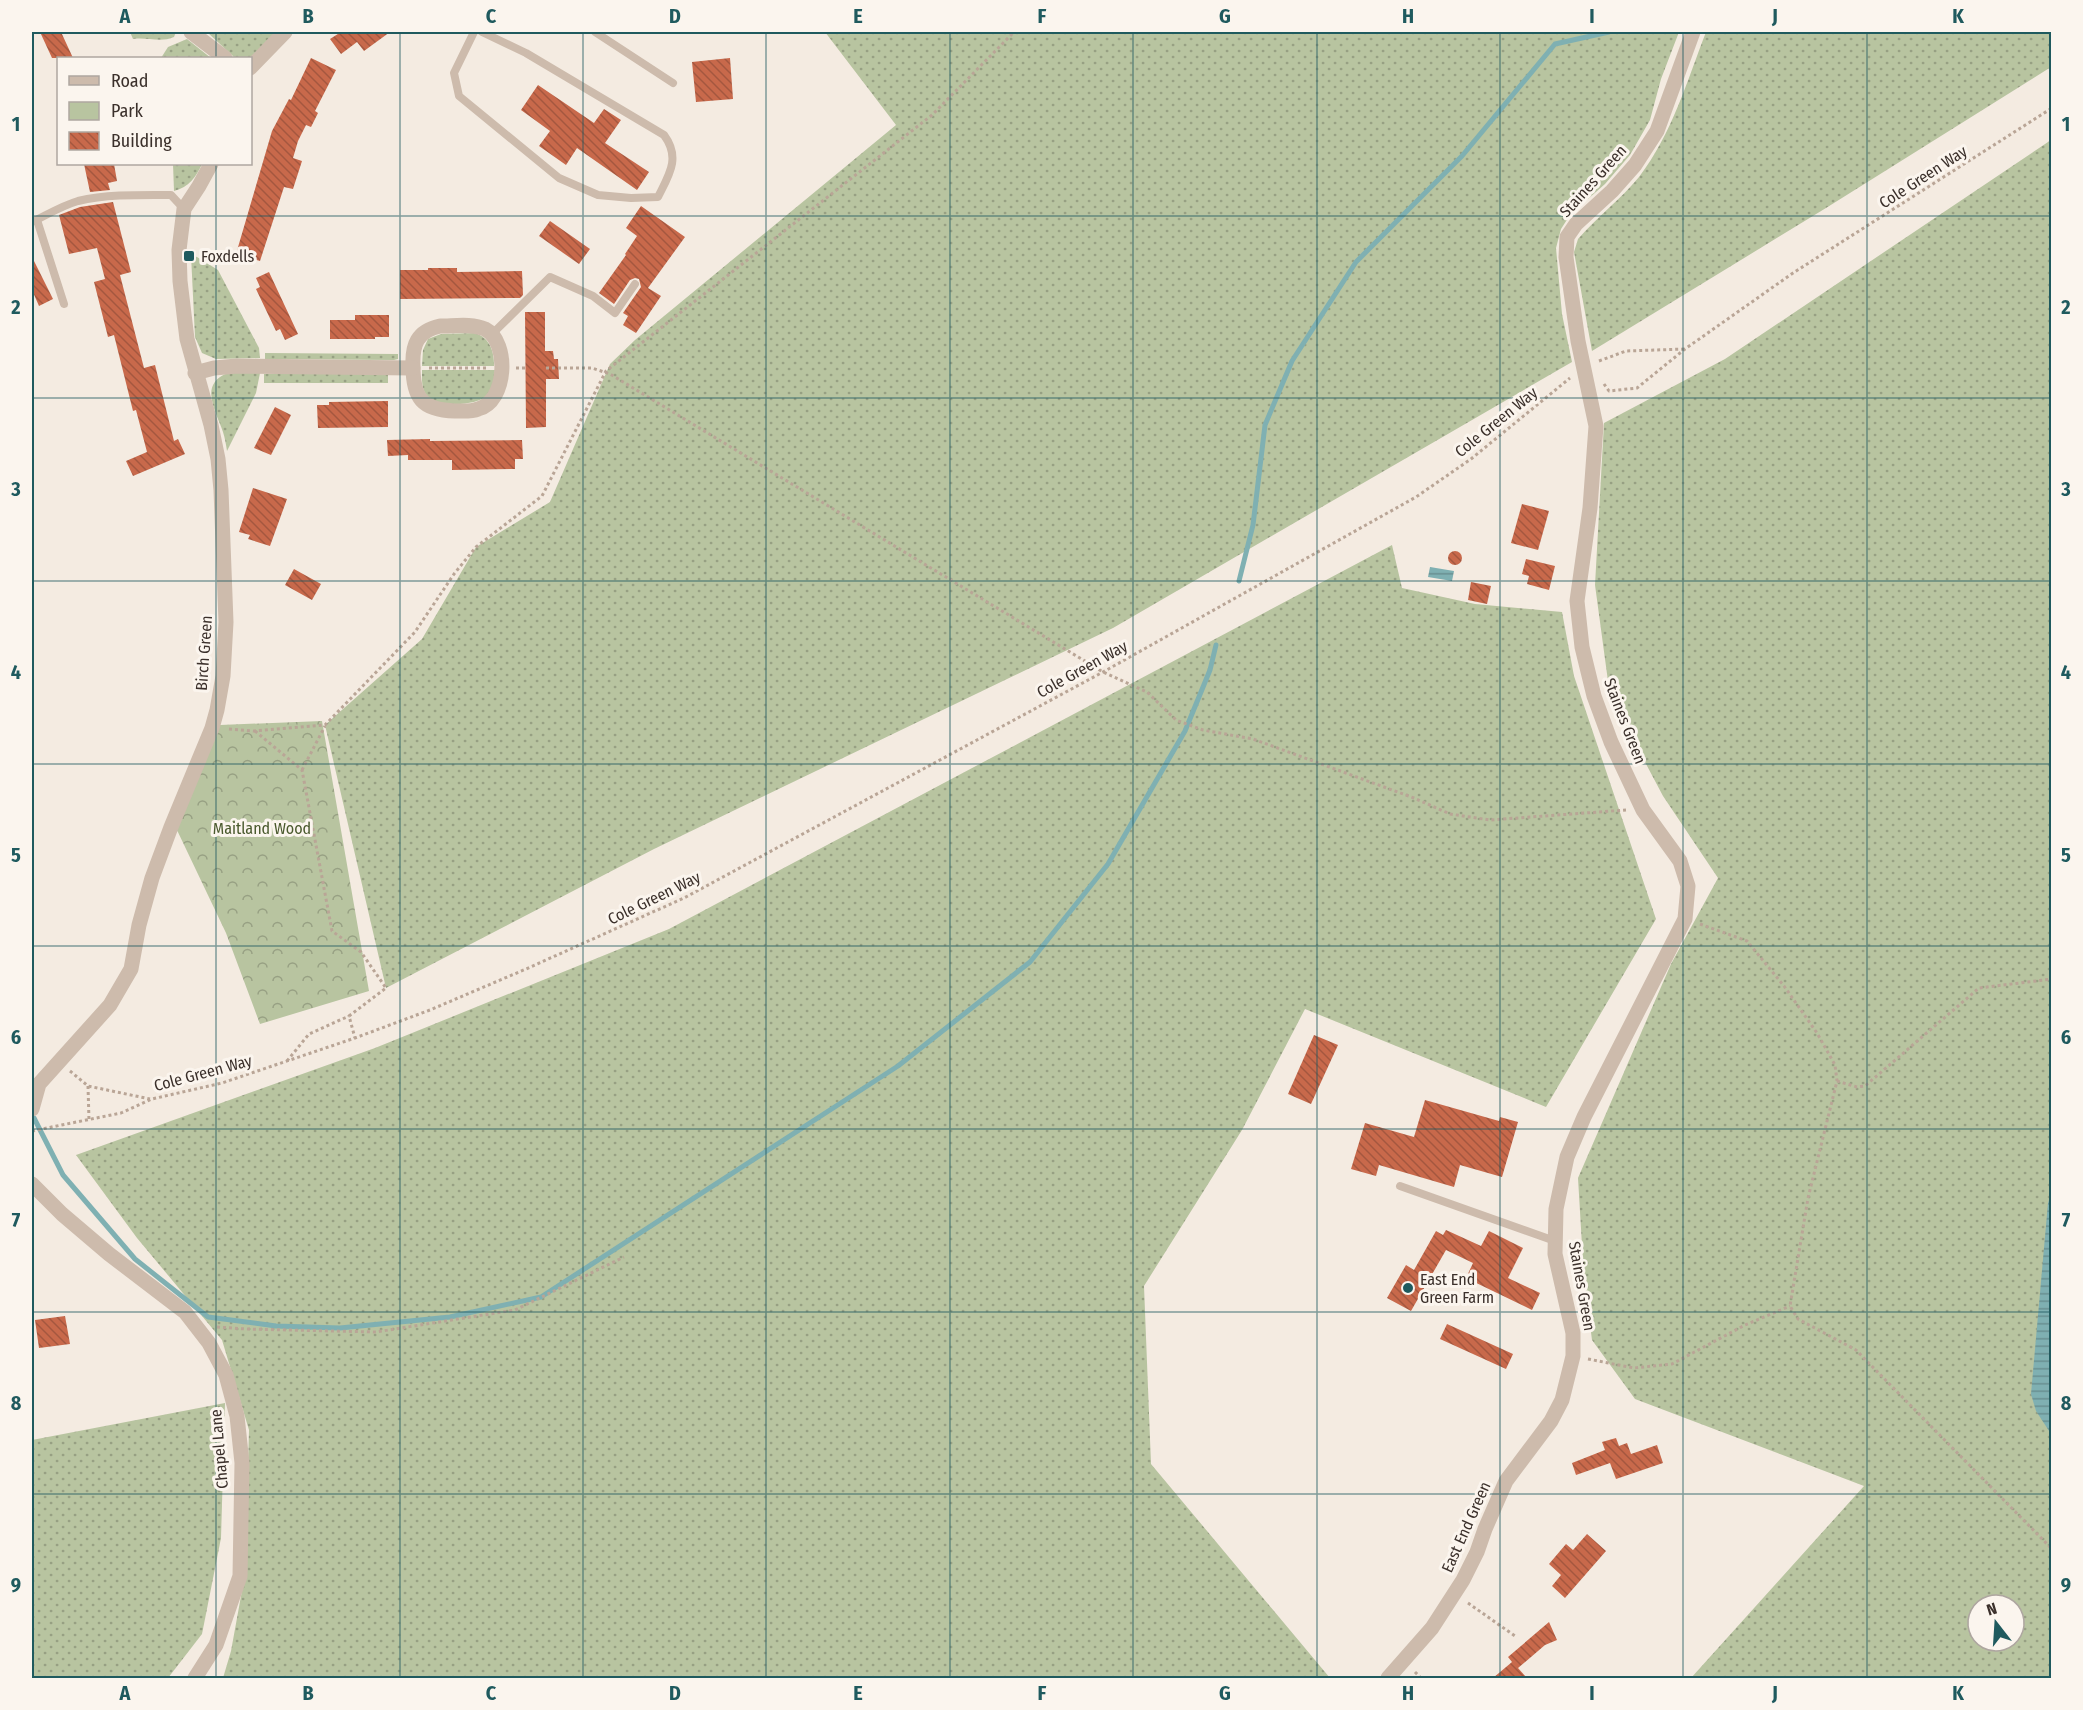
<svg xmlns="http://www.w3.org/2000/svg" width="2083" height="1710" viewBox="0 0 2083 1710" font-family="'Fira Sans Condensed',sans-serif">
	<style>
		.green { fill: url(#green-dots); fill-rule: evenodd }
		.forest { fill: url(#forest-crowns) }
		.water { fill: url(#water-rules) }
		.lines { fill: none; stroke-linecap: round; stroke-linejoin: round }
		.stream { stroke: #7fb0b2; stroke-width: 5 }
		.building { fill: url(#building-back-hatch) }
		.path { stroke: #b9a596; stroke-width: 3; stroke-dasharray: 3 3; stroke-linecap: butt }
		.service { stroke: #cdbbac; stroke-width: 8 }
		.minor { stroke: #cdbbac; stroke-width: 15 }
		.grid { fill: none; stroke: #1f5a5e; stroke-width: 1.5; stroke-opacity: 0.55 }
		.poi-dot { fill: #1f5a5e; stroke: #fbf5ee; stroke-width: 2 }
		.labels { text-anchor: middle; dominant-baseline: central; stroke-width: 6; stroke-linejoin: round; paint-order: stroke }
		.street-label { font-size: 16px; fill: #3b302b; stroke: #fbf5ee }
		.poi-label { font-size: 16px; fill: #3b302b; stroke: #fbf5ee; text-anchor: start }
		.park-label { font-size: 16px; fill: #4a5a2e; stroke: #fbf5ee }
		.neatline { fill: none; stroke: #1f5a5e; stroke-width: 2 }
		.grid-label { font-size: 20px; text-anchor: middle; font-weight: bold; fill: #1f5a5e }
	</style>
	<defs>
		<pattern id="green-dots" width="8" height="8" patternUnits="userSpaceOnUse" patternTransform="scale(1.5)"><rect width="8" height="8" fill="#b8c4a0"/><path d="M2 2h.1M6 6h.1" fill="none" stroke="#97a083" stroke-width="1.8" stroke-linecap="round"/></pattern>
		<pattern id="forest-crowns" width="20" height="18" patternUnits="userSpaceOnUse" patternTransform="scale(1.5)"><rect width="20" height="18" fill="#b8c4a0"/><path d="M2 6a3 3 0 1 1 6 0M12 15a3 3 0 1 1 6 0" fill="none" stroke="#97a083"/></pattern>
		<pattern id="water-rules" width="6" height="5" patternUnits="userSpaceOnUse" patternTransform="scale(1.5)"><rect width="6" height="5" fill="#7fb0b2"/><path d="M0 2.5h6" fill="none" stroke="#699091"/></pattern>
		<pattern id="building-back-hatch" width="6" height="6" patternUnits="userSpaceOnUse" patternTransform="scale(1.5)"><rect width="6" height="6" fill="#c8694b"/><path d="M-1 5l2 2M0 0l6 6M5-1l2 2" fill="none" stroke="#a4573f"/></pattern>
	</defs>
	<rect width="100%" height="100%" fill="#f4ebe1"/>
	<g class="green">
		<path d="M 130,32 L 176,32 L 174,37 C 161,43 147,37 133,39 Z"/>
		<polygon points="207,32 280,32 250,58 235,58"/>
		<polygon points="825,32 1679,32 1661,79 1650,120 1630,155 1605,184 1570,215 1561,229 1556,248 1562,314 1572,362 1113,628 654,849 386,988 325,725 422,639 476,547 550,502 610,364 635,340 896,125"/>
		<path d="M 1706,32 L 2051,32 L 2051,67 L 1826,208 L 1592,351 L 1574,252 L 1578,239 C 1597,217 1621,199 1639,177 C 1672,134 1687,81 1706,32 Z"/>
		<polygon points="187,39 211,58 161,58 168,47"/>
		<path d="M 2051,140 L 2051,1678 L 1691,1678 L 1864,1486 L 1635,1399 L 1592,1340 L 1584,1279 L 1578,1178 L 1671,964 L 1718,878 L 1663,796 L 1610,696 L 1595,585 L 1604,423 L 1725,359 ZM 1978,1605 L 2014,1605 L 2014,1641 L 1978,1641 Z"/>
		<path d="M 173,164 L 202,164 C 196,177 189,187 174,191 Z"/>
		<polygon points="191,255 197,257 218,270 259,348 260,358 216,359 202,353 195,337"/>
		<path d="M 475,333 C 490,338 494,351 494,366 L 422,366 L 423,350 L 428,339 L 441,334 Z"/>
		<polygon points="265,353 398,354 398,359 394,360 265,359"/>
		<path d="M 422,370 L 495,370 C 494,380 494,389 486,396 C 477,406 438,407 428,397 C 421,390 422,379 422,370 Z"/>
		<path d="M 228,373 L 260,373 L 256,393 L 227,451 C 226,445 225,438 223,432 C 216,411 198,384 228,373 Z"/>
		<rect x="264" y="374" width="124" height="9"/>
		<polygon points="1392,545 1402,588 1475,604 1562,612 1574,676 1656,919 1546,1107 1305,1009 1242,1130 1144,1286 1151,1464 1330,1678 223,1678 231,1651 245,1574 249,1430 222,1340 137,1238 76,1155 375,1048 669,929"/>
		<polygon points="225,1403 221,1538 202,1634 168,1678 32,1678 32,1440"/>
	</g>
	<polygon class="forest" points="322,721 369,991 260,1024 226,933 176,828 220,725"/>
	<g class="water">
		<polygon points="1430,567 1454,571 1452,581 1428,577"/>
		<polygon points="2051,1193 2051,1434 2036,1411 2031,1394 2048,1203"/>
	</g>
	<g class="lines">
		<g class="stream">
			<polyline points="1239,581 1253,525 1265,425 1292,361 1356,262 1462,156 1555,44 1609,32"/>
			<polyline points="34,1118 63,1175 135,1259 208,1317 276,1326 340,1328 450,1317 541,1297 898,1066 1030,962 1108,864 1185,731 1210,670 1216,645"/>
		</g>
	</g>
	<g class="building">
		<polygon points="40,32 61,32 73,58 52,58"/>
		<polygon points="341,32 390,32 364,51 357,42 341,54 330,39"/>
		<polygon points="311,58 336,70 315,111 318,113 311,127 306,125 298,141 293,158 302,161 293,189 284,187 260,261 236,254 272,131 289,99 291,100"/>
		<polygon points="730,58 733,99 696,102 692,62"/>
		<polygon points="538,85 594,123 604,109 621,120 605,143 649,172 637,190 577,148 566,165 539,146 550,131 521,110"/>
		<polygon points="84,164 114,164 117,181 108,183 110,190 90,192"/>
		<polygon points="113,202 131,272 120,275 144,368 155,365 174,441 178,439 185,454 133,476 126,461 147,452 136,410 133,411 114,335 108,337 94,282 105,279 97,248 69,254 59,215 80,207"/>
		<polygon points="641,206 685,237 648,288 661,296 636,333 623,325 628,316 623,313 641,287 639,279 635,278 630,280 614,304 599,293 626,255 625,254 637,236 626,228"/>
		<polygon points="550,221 590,249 579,264 539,236"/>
		<polygon points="32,257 53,299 39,306 32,290"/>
		<polygon points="428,268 457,268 457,272 522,271 523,295 520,298 400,299 400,270 428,270"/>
		<polygon points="269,272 298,334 285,340 280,329 276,331 256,289 260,287 256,278"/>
		<polygon points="525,312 545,312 545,351 553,351 554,359 558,359 559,379 546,379 546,427 526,428"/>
		<polygon points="355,315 389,315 389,337 375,337 375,339 330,339 330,320 355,320"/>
		<polygon points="388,401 388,427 318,428 317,405 329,405 329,402"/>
		<polygon points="275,407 291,415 271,455 254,448"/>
		<polygon points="430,439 430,441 522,440 523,459 515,459 515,469 452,470 452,460 408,460 408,455 388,456 387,440"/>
		<polygon points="253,488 287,499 270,546 248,539 250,535 239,532"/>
		<polygon points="1522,504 1549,511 1538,550 1511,543"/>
		<circle cx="1455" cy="558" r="7"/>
		<polygon points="1526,559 1555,566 1549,590 1527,584 1529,576 1522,574"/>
		<polygon points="294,569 321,584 312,600 285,585"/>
		<polygon points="1471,582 1491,586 1487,604 1468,600"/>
		<polygon points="1314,1035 1338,1045 1311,1104 1288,1094"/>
		<polygon points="1425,1100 1499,1121 1500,1117 1518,1122 1502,1177 1460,1165 1454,1187 1379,1165 1376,1176 1351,1169 1365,1123 1414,1137"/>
		<polygon points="1446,1230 1481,1246 1489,1231 1523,1248 1508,1278 1540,1293 1532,1310 1466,1278 1473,1263 1446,1250 1411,1311 1387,1298 1406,1265 1414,1270 1436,1231 1443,1235"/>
		<polygon points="65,1316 70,1344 39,1348 35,1320"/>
		<polygon points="1447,1324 1513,1354 1506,1369 1440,1339"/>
		<polygon points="1616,1438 1619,1446 1627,1443 1631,1454 1657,1445 1663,1463 1616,1479 1610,1463 1576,1475 1572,1463 1605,1450 1602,1442"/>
		<polygon points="1587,1534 1606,1551 1565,1598 1552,1586 1561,1575 1549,1564 1566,1544 1573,1550"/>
		<polygon points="1549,1622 1557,1640 1545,1645 1518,1668 1527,1678 1493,1678 1512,1662 1508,1657"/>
	</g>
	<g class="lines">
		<g class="path">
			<polyline points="1599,361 1626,351 1685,349"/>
			<polyline points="429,368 486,368"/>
			<polyline points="516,368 525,368"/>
			<polyline points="546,368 592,368 610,374 1103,672 1147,692 1176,720 1203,730 1253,739 1414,798 1450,814 1490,820 1626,810"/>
			<polyline points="1604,384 1609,391 1637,388 1685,349 1793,273 2052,108"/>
			<polyline points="229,729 254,731 325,725 415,632 454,574 476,547 542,496 606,371 932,115 1014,32"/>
			<polyline points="255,731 302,770 332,931 361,952 386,988 349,1016 355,1038"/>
			<polyline points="302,770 325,726"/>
			<polyline points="1700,924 1747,941 1784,986 1817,1033 1835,1065 1837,1081 1808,1198 1790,1306 1798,1319 1856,1350 2052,1549"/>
			<polyline points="287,1061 309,1034 349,1016"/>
			<polyline points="70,1071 88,1086 150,1099"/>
			<polyline points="1837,1081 1857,1087 1865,1086 1979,988 2052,979"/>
			<polyline points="88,1086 89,1120"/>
			<polyline points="32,1131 121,1113 152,1099 222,1083 355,1038 430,1010 526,969 684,898 1103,672 1416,497 1471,459 1570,378"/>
			<polyline points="217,1327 246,1329 376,1332 515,1310 624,1257"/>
			<polyline points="1588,1359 1634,1368 1672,1364 1745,1325 1790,1306"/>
			<polyline points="1468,1603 1515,1636"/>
			<polyline points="1415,1672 1421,1678"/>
		</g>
		<g class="service">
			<path d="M 474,32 L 454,73 L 459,96 L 559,178 L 598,195 L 631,198 L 658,197 C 669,175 681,158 664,135 L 526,53 L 482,32"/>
			<polyline points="595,32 673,83"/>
			<polyline points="37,220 64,304"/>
			<path d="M 32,222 C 47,215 61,206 78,201 C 108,194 141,195 171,195 L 184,209"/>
			<polyline points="492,334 550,277 593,296 615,313 635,284"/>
			<polyline points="1400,1186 1555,1241"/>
		</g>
		<g class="minor">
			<polyline points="191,32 225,58"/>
			<polyline points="250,68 285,32"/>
			<path d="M 440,326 C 454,326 472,323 485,329 C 510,342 507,402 478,409 C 471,412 463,411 455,411 C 422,410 413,398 413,366 C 412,345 417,331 440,326 Z"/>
			<polyline points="195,373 214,368 237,366 413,368"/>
			<polyline points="32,1109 39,1084 110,1005 131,969 139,925 152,878 171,827 212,728 217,710 223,676 226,622 221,490 218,459 211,425 187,339 180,281 179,250 184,209 199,186 211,164"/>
			<polyline points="32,1184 62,1214 109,1254 185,1312 209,1343 226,1375 237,1416 242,1463 240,1576 216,1645 195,1678"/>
			<polyline points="1388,1678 1432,1628 1463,1580 1477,1552 1485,1529 1506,1481 1551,1421 1562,1400 1573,1356 1573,1333 1555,1254 1556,1209 1567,1157 1584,1117 1685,919 1688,886 1680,861 1643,810 1611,742 1594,696 1582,647 1577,601 1590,508 1596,426 1578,341 1566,257 1567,237 1576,224 1612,191 1635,165 1657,131 1693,32"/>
		</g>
	</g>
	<path class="grid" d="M 216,32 L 216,58M 400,32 L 400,1678M 583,32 L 583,1678M 766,32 L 766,1678M 950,32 L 950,1678M 1133,32 L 1133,1678M 1317,32 L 1317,1678M 1500,32 L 1500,1678M 1683,32 L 1683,1678M 1867,32 L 1867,1678M 216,164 L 216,1678M 32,216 L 2052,216M 32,398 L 2052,398M 32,581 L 2052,581M 32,764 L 2052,764M 32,946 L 2052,946M 32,1129 L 2052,1129M 32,1312 L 2052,1312M 32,1494 L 2052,1494"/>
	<g class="poi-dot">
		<rect x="183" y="250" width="12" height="12" rx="3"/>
		<circle cx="1408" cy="1288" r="6"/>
	</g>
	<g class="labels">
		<g class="street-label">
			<text transform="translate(1923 177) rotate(-33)">Cole Green Way</text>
			<text transform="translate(1593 181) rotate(-48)">Staines Green</text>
			<text transform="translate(1496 422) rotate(-39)">Cole Green Way</text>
			<text transform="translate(204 653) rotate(-86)">Birch Green</text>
			<text transform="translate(1082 669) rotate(-29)">Cole Green Way</text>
			<text transform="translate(1625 721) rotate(69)">Staines Green</text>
			<text transform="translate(654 898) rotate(-26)">Cole Green Way</text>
			<text transform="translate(203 1073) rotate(-15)">Cole Green Way</text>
			<text transform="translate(1582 1286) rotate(80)">Staines Green</text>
			<text transform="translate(219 1449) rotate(-95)">Chapel Lane</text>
			<text transform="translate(1466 1527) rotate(-66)">East End Green</text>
		</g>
		<g class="poi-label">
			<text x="201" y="256">Foxdells</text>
			<text x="1420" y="1279">East End<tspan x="1420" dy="18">Green Farm</tspan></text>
		</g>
		<g class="park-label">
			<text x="262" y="828">Maitland Wood</text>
		</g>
	</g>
	<rect width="2083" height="1710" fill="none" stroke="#fbf5ee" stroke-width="66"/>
	<rect x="57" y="57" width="195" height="108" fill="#fbf5ee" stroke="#aea6a0" stroke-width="1.5"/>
	<rect x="69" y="76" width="30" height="9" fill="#cdbbac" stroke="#aea6a0" stroke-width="1.5"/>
	<text x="111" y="87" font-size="18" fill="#3b302b">Road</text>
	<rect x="69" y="102" width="30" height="18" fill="#b8c4a0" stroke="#aea6a0" stroke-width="1.5"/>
	<text x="111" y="117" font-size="18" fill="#3b302b">Park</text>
	<rect x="69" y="132" width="30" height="18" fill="url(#building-back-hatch)" stroke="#aea6a0" stroke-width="1.5"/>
	<text x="111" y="147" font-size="18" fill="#3b302b">Building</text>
	<g transform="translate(1996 1623) rotate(343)"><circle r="28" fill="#fbf5ee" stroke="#aea6a0" stroke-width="1.5"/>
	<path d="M0-4.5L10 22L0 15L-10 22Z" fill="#1f5a5e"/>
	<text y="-9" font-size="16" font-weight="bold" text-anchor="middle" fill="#3b302b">N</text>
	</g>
	<rect x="33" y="33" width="2017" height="1644" class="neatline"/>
	<g class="grid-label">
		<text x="125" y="23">A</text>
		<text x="308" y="23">B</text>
		<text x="491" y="23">C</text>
		<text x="675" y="23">D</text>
		<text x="858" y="23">E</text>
		<text x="1042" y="23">F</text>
		<text x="1225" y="23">G</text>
		<text x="1408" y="23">H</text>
		<text x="1592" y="23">I</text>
		<text x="1775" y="23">J</text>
		<text x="1958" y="23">K</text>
		<text x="16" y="131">1</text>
		<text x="2066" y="131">1</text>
		<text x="16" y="314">2</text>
		<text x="2066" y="314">2</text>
		<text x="16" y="496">3</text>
		<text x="2066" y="496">3</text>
		<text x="16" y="679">4</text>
		<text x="2066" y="679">4</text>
		<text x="16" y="862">5</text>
		<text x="2066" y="862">5</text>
		<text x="16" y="1044">6</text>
		<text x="2066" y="1044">6</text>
		<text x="16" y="1227">7</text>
		<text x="2066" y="1227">7</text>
		<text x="16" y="1410">8</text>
		<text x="2066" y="1410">8</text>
		<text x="16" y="1592">9</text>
		<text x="2066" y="1592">9</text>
		<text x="125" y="1700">A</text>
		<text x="308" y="1700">B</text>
		<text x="491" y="1700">C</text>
		<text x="675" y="1700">D</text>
		<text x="858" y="1700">E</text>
		<text x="1042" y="1700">F</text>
		<text x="1225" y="1700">G</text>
		<text x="1408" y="1700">H</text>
		<text x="1592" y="1700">I</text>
		<text x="1775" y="1700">J</text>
		<text x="1958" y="1700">K</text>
	</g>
</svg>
